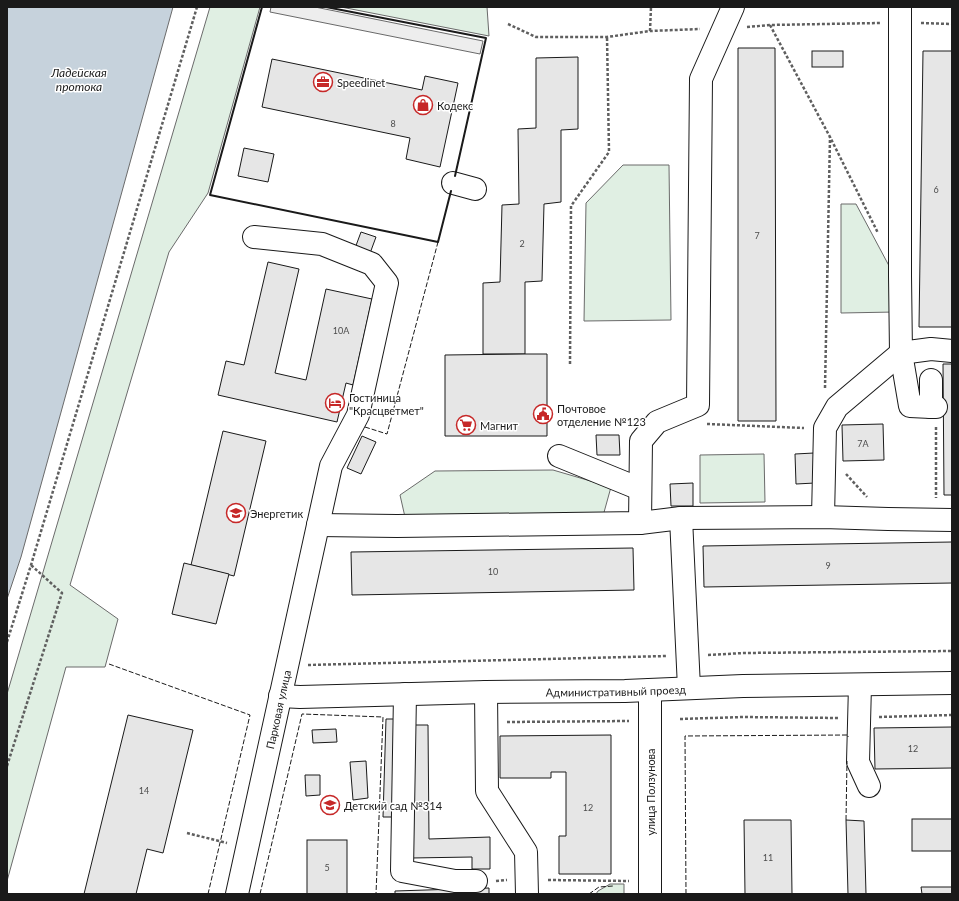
<svg xmlns="http://www.w3.org/2000/svg" width="959" height="901" viewBox="0 0 959 901" font-family="Lato,sans-serif">
	<style>
		.green { fill: #e0efe3; stroke: #6a6a6a }
		.parking { fill: #ededed; stroke: #6a6a6a }
		.water { fill: #c6d2dc; stroke: #6a6a6a }
		.building { fill: #e6e6e6; stroke: #1a1a1a }
		.lines { fill: none; stroke-linecap: round; stroke-linejoin: round }
		.minor-casing { stroke: #1a1a1a; stroke-width: 24 }
		.path { stroke: #5f5f5f; stroke-width: 2.5; stroke-dasharray: 3 2; stroke-linecap: butt }
		.minor { stroke: #fff; stroke-width: 22 }
		.fence { stroke: #1a1a1a; stroke-width: 1; stroke-dasharray: 5 2; stroke-linecap: butt }
		.wall { stroke: #1a1a1a; stroke-width: 2 }
		.labels { text-anchor: middle; dominant-baseline: central; stroke-width: 3; stroke-linejoin: round; paint-order: stroke }
		.number-label { font-size: 9px; fill: #4d4d4d }
		.poi-label { font-size: 11px; fill: #1a1a1a; stroke: #fff; text-anchor: start }
		.street-label { font-size: 11px; fill: #1a1a1a; stroke: #fff }
		.water-label { font-size: 12px; font-style: italic; fill: #1a1a1a; stroke: #fff }
	</style>
	<rect width="100%" height="100%" fill="#fff"/>
	<g class="green">
		<polygon points="210,7 260,7 208,193 169,252 70,585 118,619 105,667 66,667 7,881 7,694"/>
		<polygon points="341,7 487,7 489,36"/>
		<polygon points="623,165 669,165 671,320 584,321 586,203"/>
		<polygon points="841,204 856,204 895,277 895,312 841,313"/>
		<polygon points="764,454 765,502 700,503 700,455"/>
		<polygon points="553,470 611,487 603,516 405,517 400,495 435,471"/>
		<polygon points="610,884 624,884 624,894 596,894 598,891"/>
	</g>
	<polygon class="parking" points="271,7 315,7 483,41 480,54 270,12"/>
	<polygon class="water" points="7,7 173,7 21,557 7,599"/>
	<g class="building">
		<polygon points="738,48 775,48 776,421 738,421"/>
		<rect x="812" y="51" width="31" height="16"/>
		<polygon points="923,51 952,51 952,327 919,327"/>
		<polygon points="578,57 578,129 561,130 561,202 544,204 542,281 525,282 525,354 483,354 483,283 500,282 502,205 519,204 518,129 536,128 536,58"/>
		<polygon points="272,59 422,90 425,76 458,83 440,167 406,159 410,138 262,107"/>
		<polygon points="244,148 274,154 268,182 238,176"/>
		<polygon points="361,232 376,237 369,256 354,251"/>
		<polygon points="268,262 299,269 275,373 306,380 326,289 372,299 353,385 346,383 337,422 218,395 226,361 244,365"/>
		<polygon points="525,354 547,354 547,436 445,436 445,355"/>
		<polygon points="943,364 952,364 952,495 944,495"/>
		<polygon points="883,424 884,460 843,461 842,425"/>
		<polygon points="223,431 266,441 234,576 191,565"/>
		<polygon points="596,435 619,435 620,455 597,455"/>
		<polygon points="362,436 376,442 361,474 347,468"/>
		<polygon points="814,453 815,483 796,484 795,454"/>
		<polygon points="693,483 693,506 671,506 670,484"/>
		<polygon points="952,542 952,583 704,587 703,546"/>
		<polygon points="633,548 634,590 352,595 351,552"/>
		<polygon points="184,563 229,574 216,624 172,614"/>
		<polygon points="128,715 193,730 163,853 147,849 136,894 84,894"/>
		<polygon points="386,719 398,719 395,817 383,817"/>
		<polygon points="409,725 428,725 429,839 490,837 490,869 472,869 472,857 411,858"/>
		<polygon points="952,727 952,768 875,769 874,728"/>
		<polygon points="336,729 337,742 313,743 312,730"/>
		<polygon points="611,735 611,874 559,874 559,836 566,836 566,772 551,772 551,778 500,778 500,736"/>
		<polygon points="366,761 368,798 353,800 350,762"/>
		<polygon points="305,775 320,775 320,795 306,796"/>
		<rect x="912" y="819" width="40" height="32"/>
		<polygon points="744,820 791,820 792,894 745,894"/>
		<polygon points="846,820 864,821 866,894 848,894"/>
		<rect x="307" y="840" width="40" height="54"/>
		<polygon points="921,887 952,887 952,894 922,894"/>
		<polygon points="489,888 489,894 395,894 395,891"/>
	</g>
	<g class="lines">
		<defs>
			<g id="minor">
				<polyline points="900,7 900,276 901,353 910,406 931,407"/>
				<polyline points="453,183 475,189"/>
				<polyline points="931,380 931,407 936,407"/>
				<polyline points="559,456 640,489"/>
				<polyline points="823,517 825,428 837,407 901,353 931,349 952,351"/>
				<polyline points="681,518 689,688"/>
				<polyline points="640,523 641,441 657,422 698,405 701,79 733,7"/>
				<polyline points="318,525 397,526 640,523 681,518 823,517 888,519 952,520"/>
				<polyline points="860,685 858,762 869,786"/>
				<polyline points="650,690 650,894"/>
				<polyline points="486,692 487,791 526,852 527,894"/>
				<polyline points="405,694 402,871 455,881 476,881"/>
				<path id="s1" d="M 280,696 L 300,697 L 486,692 L 625,691 L 743,686 L 952,683"/>
				<path id="s2" d="M 237,894 L 331,466 L 358,415 L 387,283 L 372,264 L 322,244 L 254,237"/>
			</g>
		</defs>
		<use href="#minor" class="minor-casing"/>
		<g class="path">
			<polyline points="921,23 952,24"/>
			<polyline points="508,24 536,37 607,37 650,31 700,29"/>
			<polyline points="770,25 830,137 878,233"/>
			<polyline points="747,27 770,25 880,23"/>
			<polyline points="650,31 651,7"/>
			<polyline points="570,364 571,206 609,152 607,36"/>
			<polyline points="825,388 830,137"/>
			<polyline points="707,424 804,428"/>
			<polyline points="936,427 936,498"/>
			<polyline points="846,474 867,497"/>
			<polyline points="7,642 31,565 197,7"/>
			<polyline points="708,655 744,653 952,651"/>
			<polyline points="308,665 667,656"/>
			<polyline points="879,717 952,715"/>
			<polyline points="680,719 743,717 838,718"/>
			<polyline points="507,722 629,721"/>
			<polyline points="7,766 62,593 31,565"/>
			<polyline points="187,833 227,843"/>
			<polyline points="548,880 629,881"/>
			<polyline points="496,881 507,880"/>
		</g>
		<use href="#minor" class="minor"/>
		<g class="fence">
			<polyline points="365,427 387,434 438,242"/>
			<polyline points="109,664 250,715 208,894"/>
			<polyline points="846,820 847,761"/>
			<polyline points="260,894 302,714 383,717 376,894"/>
			<polyline points="589,894 599,887 613,886"/>
			<polyline points="686,894 685,736 848,735 848,737"/>
		</g>
		<g class="wall">
			<polyline points="262,7 210,195 438,242 451,191"/>
			<polyline points="326,7 486,38 455,176"/>
		</g>
	</g>
	<defs>
		<symbol id="office-ring" viewBox="-11 -11 22 22"><circle r="9.5" fill="#fff" stroke="#c62828" stroke-width="1.5"/><path d="M-6-3h4V-5.5h4V-3h4V5H-6ZM-1-4.5V-3h2v-1.5ZM-6 0V1H6V0Z" fill="#c62828"/></symbol>
		<symbol id="shop-ring" viewBox="-11 -11 22 22"><circle r="9.5" fill="#fff" stroke="#c62828" stroke-width="1.5"/><path d="M-5-2.5h2.3a2.7 3.5 0 0 1 5.4 0H5L5.5 6h-11ZM-1.5-2.5h3a1.5 2.3 0 0 0-3 0Z" fill="#c62828"/></symbol>
		<symbol id="hotel-ring" viewBox="-11 -11 22 22"><circle r="9.5" fill="#fff" stroke="#c62828" stroke-width="1.5"/><path d="M-6-4.5h1.5V1H6V5H4.5V3h-9V5H-6ZM-4 0a1.8 1.8 0 1 1 3.6 0ZM.5 0V-2.5h3Q6-2.5 6 0Z" fill="#c62828"/></symbol>
		<symbol id="civic-ring" viewBox="-11 -11 22 22"><circle r="9.5" fill="#fff" stroke="#c62828" stroke-width="1.5"/><path d="M-.6-6.5H3V-4.5H.6V-3L4-1V1h2V6H-6V1h2V-1L-.6-3ZM-1.2 2.5V6h2.4V2.5Z" fill="#c62828"/></symbol>
		<symbol id="supermarket-ring" viewBox="-11 -11 22 22"><circle r="9.5" fill="#fff" stroke="#c62828" stroke-width="1.5"/><path d="M-6-5.5h2.5l.6 2H6L4.5 2H-2.5L-4.4-4H-6ZM-1.5 3.2a1.3 1.3 0 1 0 .1 0ZM3 3.2a1.3 1.3 0 1 0 .1 0Z" fill="#c62828"/></symbol>
		<symbol id="university-ring" viewBox="-11 -11 22 22"><circle r="9.5" fill="#fff" stroke="#c62828" stroke-width="1.5"/><path d="M0-5L7-2L0 1L-7-2ZM-4 1L0 2.5L4 1V4Q0 6-4 4Z" fill="#c62828"/></symbol>
		<symbol id="school-ring" viewBox="-11 -11 22 22"><circle r="9.5" fill="#fff" stroke="#c62828" stroke-width="1.5"/><path d="M0-5L7-2L0 1L-7-2ZM-4 1L0 2.5L4 1V4Q0 6-4 4Z" fill="#c62828"/></symbol>
	</defs>
	<g fill-rule="evenodd">
		<use href="#office-ring" x="312" y="71" width="22" height="22"/>
		<use href="#shop-ring" x="412" y="94" width="22" height="22"/>
		<use href="#hotel-ring" x="324" y="392" width="22" height="22"/>
		<use href="#civic-ring" x="532" y="403" width="22" height="22"/>
		<use href="#supermarket-ring" x="455" y="414" width="22" height="22"/>
		<use href="#university-ring" x="225" y="502" width="22" height="22"/>
		<use href="#school-ring" x="319" y="794" width="22" height="22"/>
	</g>
	<g class="labels">
		<g class="number-label">
			<text x="393" y="123">8</text>
			<text x="936" y="189">6</text>
			<text x="757" y="235">7</text>
			<text x="522" y="243">2</text>
			<text x="341" y="330">10А</text>
			<text x="863" y="443">7А</text>
			<text x="828" y="565">9</text>
			<text x="493" y="571">10</text>
			<text x="913" y="748">12</text>
			<text x="144" y="790">14</text>
			<text x="588" y="807">12</text>
			<text x="768" y="857">11</text>
			<text x="327" y="867">5</text>
		</g>
		<g class="poi-label">
			<text x="337" y="82">Speedinet</text>
			<text x="437" y="105">Кодекс</text>
			<text x="349" y="397">Гостиница<tspan x="349" dy="13">"Красцветмет"</tspan></text>
			<text x="557" y="408">Почтовое<tspan x="557" dy="13">отделение №123</tspan></text>
			<text x="480" y="425">Магнит</text>
			<text x="250" y="513">Энергетик</text>
			<text x="344" y="805">Детский сад №314</text>
		</g>
		<g class="street-label">
			<text stroke="none"><textPath href="#s1" startOffset="336">Административный проезд</textPath></text>
			<text stroke="none"><textPath href="#s2" startOffset="189">Парковая улица</textPath></text>
			<text transform="translate(650 792) rotate(-90)">улица Ползунова</text>
		</g>
		<g class="water-label">
			<text x="79" y="72">Ладейская<tspan x="79" dy="14">протока</tspan></text>
		</g>
	</g>
	<rect width="959" height="901" fill="none" stroke="#1a1a1a" stroke-width="16"/>
</svg>
